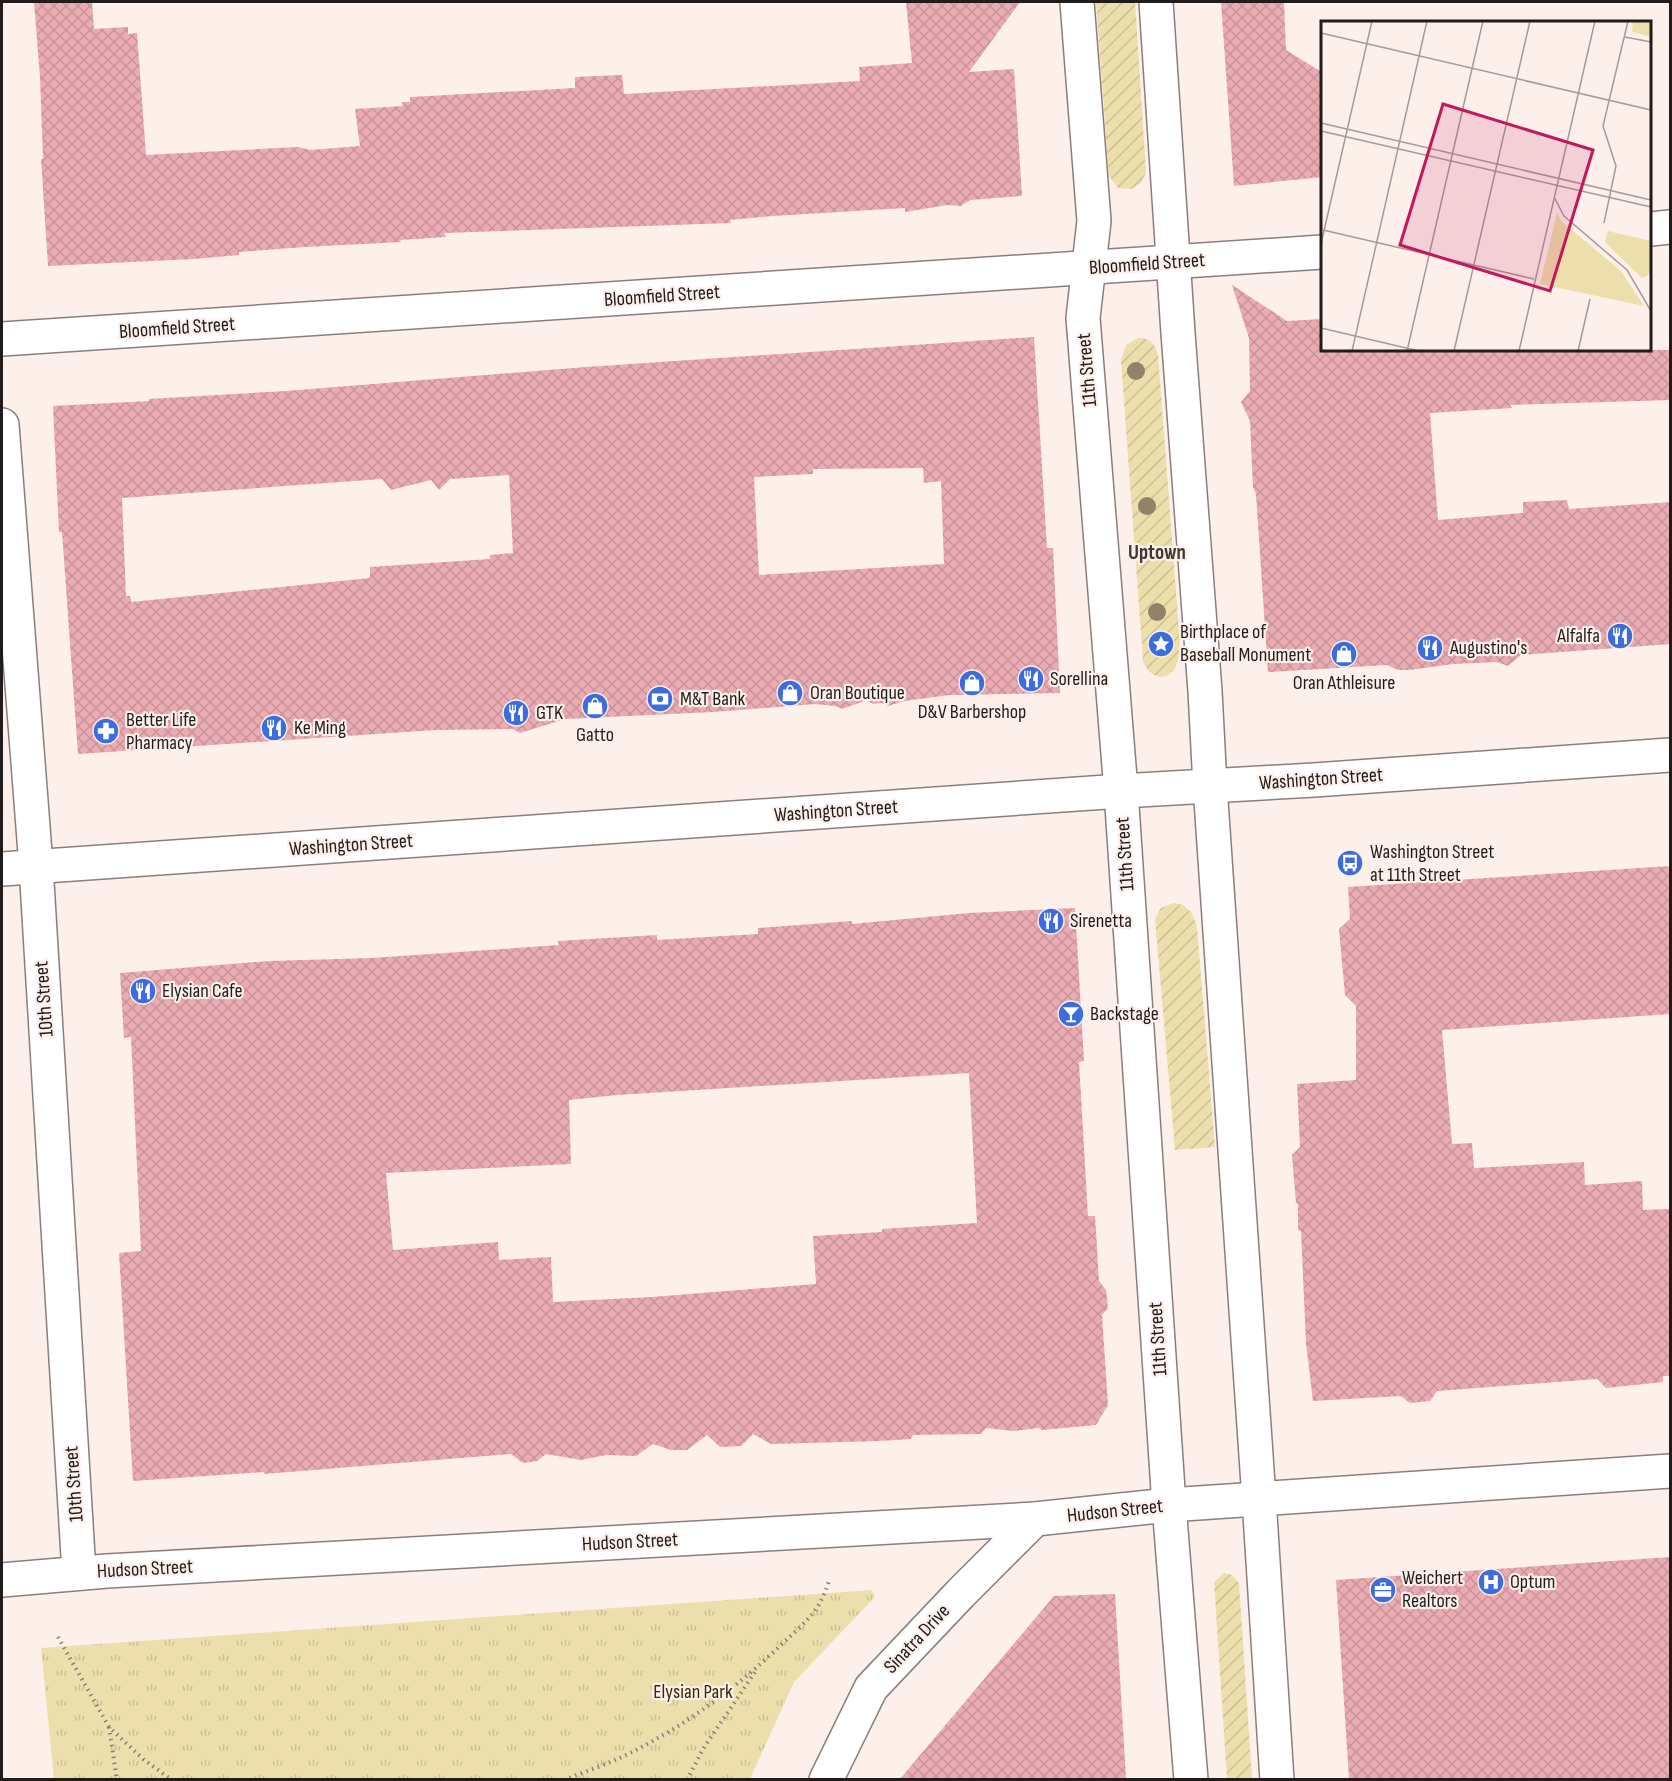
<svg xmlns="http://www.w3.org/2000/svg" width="1672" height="1781" viewBox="0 0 1672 1781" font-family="'Sofia Sans Condensed',sans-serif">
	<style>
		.park { fill: url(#park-tufts) }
		.garden { fill: url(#garden-furrows) }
		.building { fill: url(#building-cross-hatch); fill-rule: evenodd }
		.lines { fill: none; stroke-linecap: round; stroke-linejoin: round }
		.street-casing { stroke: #8b7f7b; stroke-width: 36 }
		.secondary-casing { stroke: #8b7f7b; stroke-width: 36 }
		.path { stroke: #887f7c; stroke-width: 4; stroke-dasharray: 1.5 4.5; stroke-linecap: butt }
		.street { stroke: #fff; stroke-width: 33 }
		.secondary { stroke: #fff; stroke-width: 33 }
		.tree { fill: #908369 }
		.labels { text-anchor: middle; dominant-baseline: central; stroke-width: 4.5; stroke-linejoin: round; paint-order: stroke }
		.street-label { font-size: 20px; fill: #211c1b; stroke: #fdefea }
		.poi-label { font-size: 20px; fill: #211c1b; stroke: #fdefea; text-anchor: start }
		.park-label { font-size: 20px; fill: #362a00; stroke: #fdefea }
		.neighbourhood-label { font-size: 21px; font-weight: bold; fill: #423834; stroke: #fdefea }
		.inset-road { fill: none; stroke: #a59b97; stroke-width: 1.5 }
		.view { fill: #c2185b; fill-opacity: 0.15; stroke: #c2185b; stroke-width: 3 }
		.inset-edge { fill: none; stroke: #211c1b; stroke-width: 3 }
	</style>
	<defs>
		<pattern id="park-tufts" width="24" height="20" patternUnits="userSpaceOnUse" patternTransform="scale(1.5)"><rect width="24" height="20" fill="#eddfac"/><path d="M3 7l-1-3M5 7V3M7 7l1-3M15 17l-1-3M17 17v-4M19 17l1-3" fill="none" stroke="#cbbf93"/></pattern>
		<pattern id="garden-furrows" width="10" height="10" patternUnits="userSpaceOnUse" patternTransform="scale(1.5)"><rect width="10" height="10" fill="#eddfac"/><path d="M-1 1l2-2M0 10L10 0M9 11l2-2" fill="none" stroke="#cbbf93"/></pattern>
		<pattern id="building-cross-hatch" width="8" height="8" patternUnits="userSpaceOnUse" patternTransform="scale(1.5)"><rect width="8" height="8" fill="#eaacb2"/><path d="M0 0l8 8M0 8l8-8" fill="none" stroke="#c89398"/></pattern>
	</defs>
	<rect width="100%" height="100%" fill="#fdefea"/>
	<polygon class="park" points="872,1590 875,1596 872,1600 794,1682 750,1779 54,1779 41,1648"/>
	<g class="garden">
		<polygon points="1096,2 1135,2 1146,172 1142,182 1132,189 1118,188 1109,176"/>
		<path d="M 1138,338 C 1151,338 1155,344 1158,355 L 1180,644 C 1179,652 1179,661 1175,668 C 1165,684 1148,676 1143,661 L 1121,360 L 1126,345 Z"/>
		<path d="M 1173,903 C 1188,904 1194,914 1197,928 L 1215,1147 L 1175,1150 L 1155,919 L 1161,908 Z"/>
		<polygon points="1224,1573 1232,1575 1239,1583 1252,1779 1227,1779 1214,1582"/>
	</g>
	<g class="building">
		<polygon points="34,2 92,2 94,29 128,27 128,34 137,33 146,155 298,147 310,150 360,146 355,109 403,106 402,102 410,102 410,97 575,88 575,77 622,75 624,94 860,81 859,67 912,63 906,2 1020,2 969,72 1014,69 1022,196 970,200 961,206 947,205 905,212 905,208 773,216 730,220 731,223 444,233 446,237 400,240 401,242 305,247 239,252 239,255 194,259 48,266 41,159 43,159 40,77"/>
		<polygon points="1221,2 1284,2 1286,50 1323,73 1323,177 1234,186"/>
		<polygon points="1232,285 1287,321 1323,319 1323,350 1671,350 1671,400 1510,405 1512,408 1430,413 1438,520 1523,513 1523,502 1567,500 1569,509 1671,502 1671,644 1521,655 1508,666 1497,662 1453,664 1410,670 1398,670 1387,665 1268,672 1256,494 1253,487 1250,421 1241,402 1250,391 1249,338"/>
		<path d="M 1034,337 L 1047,548 L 1053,548 L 1060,693 L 950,695 L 904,701 L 888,706 L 882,703 L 873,704 L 867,700 L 842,709 L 836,706 L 815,704 L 713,712 L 565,719 L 520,733 L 513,729 L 435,730 L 78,754 L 62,532 L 59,532 L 53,406 L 149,401 L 149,399 L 286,391 L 586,367 ZM 923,468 L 924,483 L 941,481 L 944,564 L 759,575 L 754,477 L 813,474 L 813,469 ZM 509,475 L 513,553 L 490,555 L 490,559 L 370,567 L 370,578 L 131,602 L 130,596 L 126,596 L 122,498 L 382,479 L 391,490 L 431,480 L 439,490 L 450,479 Z"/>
		<polygon points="1670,866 1670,1014 1442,1030 1452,1144 1472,1143 1474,1168 1584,1162 1585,1185 1642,1181 1643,1210 1671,1209 1671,1376 1663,1376 1663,1382 1606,1388 1597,1379 1437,1391 1430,1401 1410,1403 1401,1396 1313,1401 1306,1343 1301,1231 1298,1230 1298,1204 1296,1203 1292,1155 1300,1147 1297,1084 1356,1080 1356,1006 1345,995 1339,929 1350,919 1348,887"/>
		<path d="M 1075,908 L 1084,1061 L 1079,1062 L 1088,1216 L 1095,1216 L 1099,1281 L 1106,1290 L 1108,1308 L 1102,1315 L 1108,1405 L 1096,1425 L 1042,1430 L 1039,1428 L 1014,1431 L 986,1428 L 981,1434 L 913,1435 L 911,1439 L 880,1441 L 771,1444 L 753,1434 L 741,1446 L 720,1447 L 707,1435 L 687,1450 L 671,1450 L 653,1444 L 636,1456 L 606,1455 L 581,1460 L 546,1454 L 537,1461 L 523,1463 L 511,1454 L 264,1474 L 264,1472 L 133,1481 L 119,1253 L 141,1251 L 131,1037 L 124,1038 L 120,973 L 270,961 L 372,958 L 559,945 L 558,941 L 657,935 L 657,940 L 758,934 L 758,928 L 852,921 L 852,924 L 969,913 ZM 969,1073 L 977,1223 L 882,1229 L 882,1232 L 813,1236 L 816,1284 L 652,1297 L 553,1302 L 551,1257 L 499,1260 L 498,1242 L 393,1250 L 386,1173 L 571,1164 L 569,1100 L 617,1095 Z"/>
		<polygon points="1671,1557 1671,1779 1349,1779 1336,1580"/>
		<polygon points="1115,1594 1126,1779 900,1779 1054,1596"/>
	</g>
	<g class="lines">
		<defs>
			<g id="street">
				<polyline points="2,425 36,866 79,1573"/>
				<polyline points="1259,1499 1277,1780"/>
				<polyline points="1169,1505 1191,1780"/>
			</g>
			<g id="secondary">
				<polyline points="1077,2 1094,221 1083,318 1121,791 1169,1505"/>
				<polyline points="1156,2 1178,333 1205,691 1210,786 1259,1499"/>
				<polyline points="1650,229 1670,227"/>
				<polyline points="2,339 1322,252"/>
				<polyline points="2,869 1121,791 1314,780 1670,755"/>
				<polyline points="2,1580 107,1571 1035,1519 1169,1505 1670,1471"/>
				<polyline points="826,1780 871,1688 961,1593 1035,1519"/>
			</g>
		</defs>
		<use href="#street" class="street-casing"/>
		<use href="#secondary" class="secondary-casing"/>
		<g class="path">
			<polyline points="58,1637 109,1727 143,1759 172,1780"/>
			<polyline points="109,1727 117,1780"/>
			<path d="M 564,1780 C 584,1772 605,1765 624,1756 C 682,1728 734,1690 781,1645 C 804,1623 819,1613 829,1581"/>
			<polyline points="687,1780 703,1749 755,1672"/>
		</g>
		<use href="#street" class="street"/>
		<use href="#secondary" class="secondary"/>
	</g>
	<g class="tree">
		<circle cx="1136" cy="371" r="9"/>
		<circle cx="1147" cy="506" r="9"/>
		<circle cx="1157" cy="612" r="9"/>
	</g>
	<defs>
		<symbol id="restaurant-disc" viewBox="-11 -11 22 22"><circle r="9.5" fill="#3d6ddd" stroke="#fdefea"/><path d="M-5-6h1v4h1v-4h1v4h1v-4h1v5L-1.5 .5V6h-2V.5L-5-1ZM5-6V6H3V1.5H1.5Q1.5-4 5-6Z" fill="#fff"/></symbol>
		<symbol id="sight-disc" viewBox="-11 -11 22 22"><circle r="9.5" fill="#3d6ddd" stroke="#fdefea"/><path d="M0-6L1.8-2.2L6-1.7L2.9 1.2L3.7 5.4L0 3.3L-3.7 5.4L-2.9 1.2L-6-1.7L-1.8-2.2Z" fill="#fff"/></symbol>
		<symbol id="shop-disc" viewBox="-11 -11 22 22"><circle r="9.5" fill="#3d6ddd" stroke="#fdefea"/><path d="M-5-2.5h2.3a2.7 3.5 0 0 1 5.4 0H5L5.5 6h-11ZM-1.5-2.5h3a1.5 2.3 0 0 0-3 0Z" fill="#fff"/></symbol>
		<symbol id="bank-disc" viewBox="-11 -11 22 22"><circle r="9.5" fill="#3d6ddd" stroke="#fdefea"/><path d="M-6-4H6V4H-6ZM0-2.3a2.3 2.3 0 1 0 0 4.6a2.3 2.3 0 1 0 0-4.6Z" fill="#fff"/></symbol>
		<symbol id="pharmacy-disc" viewBox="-11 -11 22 22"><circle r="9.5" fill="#3d6ddd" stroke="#fdefea"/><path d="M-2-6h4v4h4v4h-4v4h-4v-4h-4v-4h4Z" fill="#fff"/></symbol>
		<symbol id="bus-disc" viewBox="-11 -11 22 22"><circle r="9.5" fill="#3d6ddd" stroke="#fdefea"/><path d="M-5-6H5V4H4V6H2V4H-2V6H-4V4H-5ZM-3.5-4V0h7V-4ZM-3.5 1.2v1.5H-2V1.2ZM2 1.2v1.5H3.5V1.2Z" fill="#fff"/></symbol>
		<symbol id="bar-disc" viewBox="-11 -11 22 22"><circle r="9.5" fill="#3d6ddd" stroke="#fdefea"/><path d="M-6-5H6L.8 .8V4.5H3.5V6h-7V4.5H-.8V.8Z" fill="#fff"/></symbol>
		<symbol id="hospital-disc" viewBox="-11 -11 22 22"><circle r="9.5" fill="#3d6ddd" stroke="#fdefea"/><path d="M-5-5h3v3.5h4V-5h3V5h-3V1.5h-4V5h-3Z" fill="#fff"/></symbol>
		<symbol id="office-disc" viewBox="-11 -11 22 22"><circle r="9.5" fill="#3d6ddd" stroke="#fdefea"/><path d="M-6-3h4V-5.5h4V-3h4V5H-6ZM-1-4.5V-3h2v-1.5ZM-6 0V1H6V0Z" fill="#fff"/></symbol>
	</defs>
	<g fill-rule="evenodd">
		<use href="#restaurant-disc" x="1605" y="621" width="30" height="30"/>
		<use href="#sight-disc" x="1146" y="629" width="30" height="30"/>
		<use href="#restaurant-disc" x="1415" y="633" width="30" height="30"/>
		<use href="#shop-disc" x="1329" y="639" width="30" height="30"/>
		<use href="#restaurant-disc" x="1016" y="664" width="30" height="30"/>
		<use href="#shop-disc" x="957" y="668" width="30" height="30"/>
		<use href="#shop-disc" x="775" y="678" width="30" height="30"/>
		<use href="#bank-disc" x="645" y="684" width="30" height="30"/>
		<use href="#shop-disc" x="580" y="691" width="30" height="30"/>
		<use href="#restaurant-disc" x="501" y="698" width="30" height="30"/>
		<use href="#restaurant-disc" x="259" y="713" width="30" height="30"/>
		<use href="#pharmacy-disc" x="91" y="716" width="30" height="30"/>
		<use href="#bus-disc" x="1335" y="848" width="30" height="30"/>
		<use href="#restaurant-disc" x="1036" y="906" width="30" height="30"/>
		<use href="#restaurant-disc" x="128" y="976" width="30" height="30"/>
		<use href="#bar-disc" x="1056" y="999" width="30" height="30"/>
		<use href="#hospital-disc" x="1476" y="1567" width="30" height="30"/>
		<use href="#office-disc" x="1368" y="1575" width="30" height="30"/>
	</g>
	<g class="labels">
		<g class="street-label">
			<text transform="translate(1147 264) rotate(-4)">Bloomfield Street</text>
			<text transform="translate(662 296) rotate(-4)">Bloomfield Street</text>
			<text transform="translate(177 328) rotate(-4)">Bloomfield Street</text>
			<text transform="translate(1087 370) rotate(-95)">11th Street</text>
			<text transform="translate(1321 779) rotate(-4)">Washington Street</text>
			<text transform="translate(836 811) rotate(-4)">Washington Street</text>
			<text transform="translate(351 845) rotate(-4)">Washington Street</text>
			<text transform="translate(1125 854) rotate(-94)">11th Street</text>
			<text transform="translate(44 999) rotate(-94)">10th Street</text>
			<text transform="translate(1158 1339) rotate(-94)">11th Street</text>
			<text transform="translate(74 1484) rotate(-94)">10th Street</text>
			<text transform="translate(1115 1511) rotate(-6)">Hudson Street</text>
			<text transform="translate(630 1542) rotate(-3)">Hudson Street</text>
			<text transform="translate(145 1569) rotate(-3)">Hudson Street</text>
			<text transform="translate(917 1639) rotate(-47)">Sinatra Drive</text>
		</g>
		<g class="poi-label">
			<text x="1180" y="632">Birthplace of<tspan x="1180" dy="23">Baseball Monument</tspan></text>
			<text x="1600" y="636" text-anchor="end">Alfalfa</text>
			<text x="1450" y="648">Augustino's</text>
			<text x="1050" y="679">Sorellina</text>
			<text x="1344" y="683" text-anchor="middle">Oran Athleisure</text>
			<text x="810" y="693">Oran Boutique</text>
			<text x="680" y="699">M&amp;T Bank</text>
			<text x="972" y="712" text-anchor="middle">D&amp;V Barbershop</text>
			<text x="536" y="713">GTK</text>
			<text x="126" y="720">Better Life<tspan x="126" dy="23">Pharmacy</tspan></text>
			<text x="294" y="728">Ke Ming</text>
			<text x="595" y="735" text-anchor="middle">Gatto</text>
			<text x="1370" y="852">Washington Street<tspan x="1370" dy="23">at 11th Street</tspan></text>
			<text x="1070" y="921">Sirenetta</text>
			<text x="162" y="991">Elysian Cafe</text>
			<text x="1090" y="1014">Backstage</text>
			<text x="1402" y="1578">Weichert<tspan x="1402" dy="23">Realtors</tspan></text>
			<text x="1510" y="1582">Optum</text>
		</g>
		<g class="park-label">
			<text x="693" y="1692">Elysian Park</text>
		</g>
		<g class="neighbourhood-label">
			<text x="1157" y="552">Uptown</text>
		</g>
	</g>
	<g transform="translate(1321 21)">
		<rect width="330" height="330" fill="#fdefea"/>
		<path d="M 312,0 L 330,0 L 330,16 L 311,11 ZM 236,192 L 241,201 L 300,250 L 323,285 L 219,263 ZM 287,210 L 330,220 L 330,250 L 326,255 L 321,257 L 284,221 Z" fill="#eddfac"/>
		<path class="inset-road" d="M 0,12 L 330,89M 304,16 L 330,21M 0,102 L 330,179M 0,110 L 330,186M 233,176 L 243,195 L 306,249 L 330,290M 283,202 L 295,145 L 282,105 L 307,0M 2,209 L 213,258M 0,223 L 51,0M 0,307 L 98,330M 31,330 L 106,0M 86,330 L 162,0M 133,330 L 209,0M 198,330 L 274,0M 257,330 L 269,278"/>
		<path class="view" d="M 122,83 L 272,129 L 229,270 L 79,224 Z"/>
		<rect width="330" height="330" class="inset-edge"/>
	</g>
	<rect width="1672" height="1781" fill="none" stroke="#211c1b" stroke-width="6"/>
</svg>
